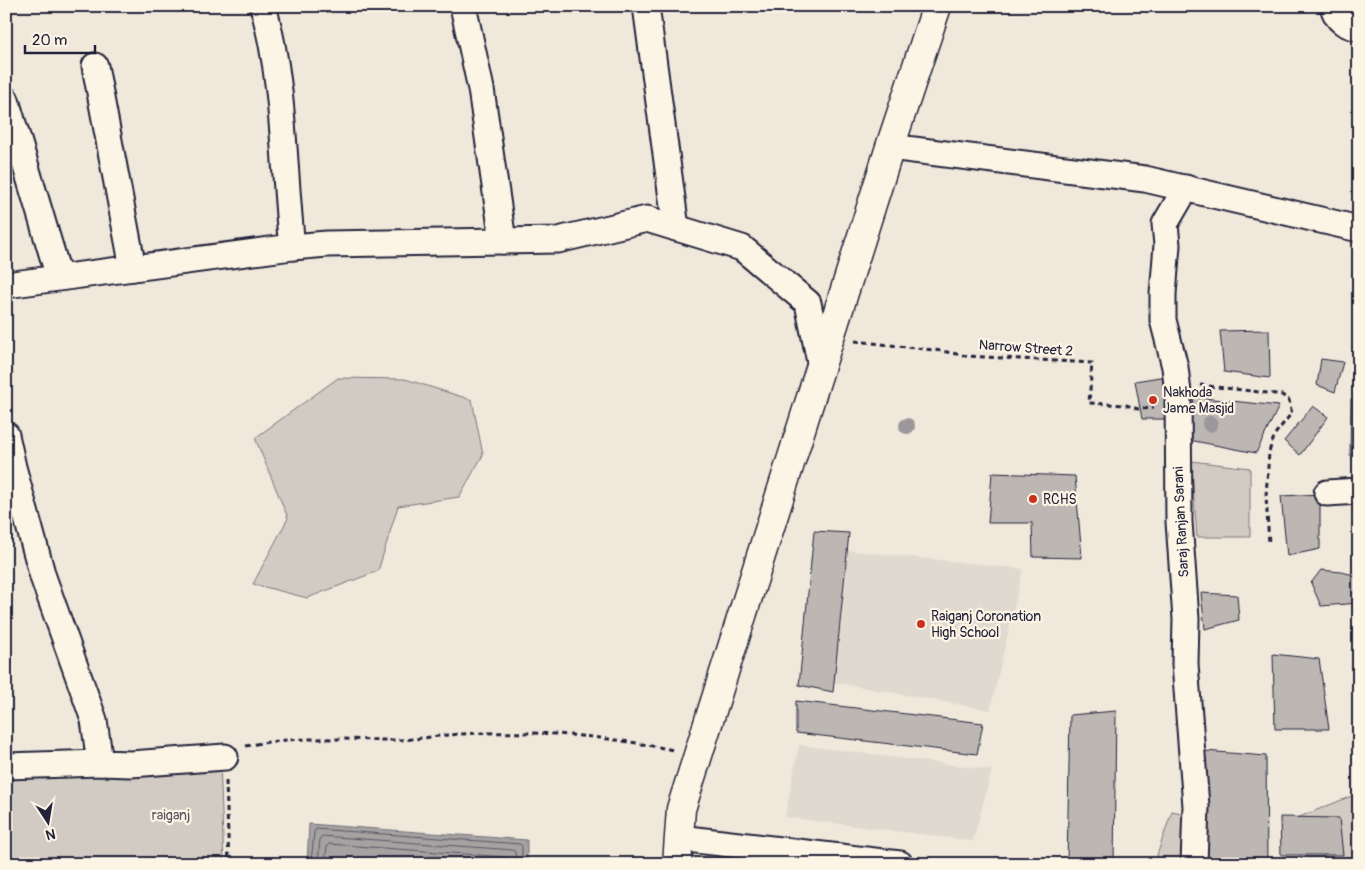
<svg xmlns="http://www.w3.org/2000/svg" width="1365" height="870" viewBox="0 0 1365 870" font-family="Pangolin,sans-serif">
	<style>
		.built { fill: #e0d9cf }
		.green { fill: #d1cbc3; stroke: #7a767f }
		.water { fill: #a6a2a2; stroke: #716f79 }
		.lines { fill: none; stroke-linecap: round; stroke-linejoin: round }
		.shore { stroke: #575564; stroke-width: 1 }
		.building { fill: #bcb7b3; stroke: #22223b }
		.street-casing { stroke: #22223b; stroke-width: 29 }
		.primary-casing { stroke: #22223b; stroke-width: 31 }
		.path { stroke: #22223b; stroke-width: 3; stroke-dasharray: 5 4; stroke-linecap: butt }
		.street { stroke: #fcf5e5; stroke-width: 25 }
		.primary { stroke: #fcf5e5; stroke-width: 28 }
		.tree { fill: #9b979a }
		.poi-dot { fill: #c8321e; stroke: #fcf5e5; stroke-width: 2 }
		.labels { text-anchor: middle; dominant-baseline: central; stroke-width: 4.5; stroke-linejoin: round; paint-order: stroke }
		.street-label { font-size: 14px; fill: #22223b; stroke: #fcf5e5 }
		.poi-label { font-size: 14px; fill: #22223b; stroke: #fcf5e5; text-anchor: start }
		.park-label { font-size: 14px; fill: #575564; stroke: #fcf5e5 }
	</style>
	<rect width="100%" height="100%" fill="#efe8db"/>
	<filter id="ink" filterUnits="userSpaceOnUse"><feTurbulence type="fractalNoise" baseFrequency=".02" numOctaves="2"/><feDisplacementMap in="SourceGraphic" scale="10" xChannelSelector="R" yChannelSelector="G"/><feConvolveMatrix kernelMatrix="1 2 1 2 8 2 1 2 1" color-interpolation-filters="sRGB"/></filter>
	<g filter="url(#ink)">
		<g class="built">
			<polygon points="846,550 1023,569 990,710 821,680"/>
			<polygon points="799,745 992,770 973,841 785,817"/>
		</g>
		<g class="green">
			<polygon points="338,378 405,379 472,400 483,455 459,497 398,506 378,571 307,598 253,584 288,518 255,438"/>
			<polygon points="1191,461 1250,468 1250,537 1197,537"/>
			<polygon points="220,762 224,864 6,864 6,773"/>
			<polygon points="1359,793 1359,864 1300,864 1297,818"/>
			<polygon points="1172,811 1240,826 1267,842 1259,864 1157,864 1157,855"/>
		</g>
		<polygon class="water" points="309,824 527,840 527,864 307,864"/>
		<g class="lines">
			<g class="shore">
				<polyline points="311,864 314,832 316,829 520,844 522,846 522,864"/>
				<polyline points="318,864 320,838 322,836 513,850 515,852 516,864"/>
				<polyline points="325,864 327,846 329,844 506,857 508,859 508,864"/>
			</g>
		</g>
		<g class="building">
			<polygon points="1269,330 1270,378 1224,372 1220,331"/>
			<polygon points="1321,359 1343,362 1335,392 1317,385"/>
			<polygon points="1166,376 1170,419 1142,419 1135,381"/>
			<polygon points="1194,397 1279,406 1256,453 1189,440"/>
			<polygon points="1351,399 1359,401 1359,457 1350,455"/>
			<polygon points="1313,406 1328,417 1300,455 1284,441"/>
			<polygon points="992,473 1075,476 1082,558 1033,557 1032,523 988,523"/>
			<polygon points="1320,494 1320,549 1287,556 1281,496"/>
			<polygon points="1359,527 1359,549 1356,549"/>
			<polygon points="814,531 849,533 833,692 799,685"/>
			<polygon points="1321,570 1341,572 1359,576 1359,603 1321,606 1311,583"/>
			<polygon points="1201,593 1237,595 1239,620 1205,629"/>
			<polygon points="1273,654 1319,659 1329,729 1275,729"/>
			<polygon points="796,701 983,723 977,754 796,733"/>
			<polygon points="1116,711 1114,864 1067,864 1070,715"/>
			<polygon points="1205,751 1266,756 1267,863 1204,863"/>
			<polygon points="1280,817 1339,818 1343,855 1281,855"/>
		</g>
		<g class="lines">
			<defs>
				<g id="street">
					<path d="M 263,6 C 285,84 283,167 292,247"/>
					<polyline points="463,6 481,89 503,241"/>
					<polyline points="646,6 676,228"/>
					<path d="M 1333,6 C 1337,21 1345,25 1359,28"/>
					<polyline points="95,66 133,268"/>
					<polyline points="6,100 59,277"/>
					<polyline points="890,147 1145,179 1359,229"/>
					<polyline points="1186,188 1165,224 1167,245 1163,294 1163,320 1175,367 1178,393 1179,522 1186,619 1185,664 1196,806 1194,864"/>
					<polyline points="6,285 292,247 327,244 558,240 647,219 742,248 808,303 821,367"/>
					<polyline points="6,435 13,467 43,577 94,720 100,763 131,764 225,757"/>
					<polyline points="1327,493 1359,491"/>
					<polyline points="6,766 100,763"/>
					<polyline points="679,838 900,864"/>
				</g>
				<polyline id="primary" points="677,864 681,809 890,147 937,6"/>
			</defs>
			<use href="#street" class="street-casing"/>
			<use href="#primary" class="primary-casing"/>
			<g class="path">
				<polyline points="855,341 942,351 967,356 1092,363 1089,403 1126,405 1138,409 1154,408"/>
				<polyline points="1200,385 1276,394 1282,395 1289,400 1291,410 1291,414 1275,434 1269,452 1266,496 1269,544"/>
				<path d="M 246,746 C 295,735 344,740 394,740 C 416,740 439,735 462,734 C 533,730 603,735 673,750"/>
				<polyline points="226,781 229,864"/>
			</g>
			<use href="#street" class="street"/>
			<use href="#primary" class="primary"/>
		</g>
		<g class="tree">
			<circle cx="1210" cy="424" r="8"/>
			<circle cx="907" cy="426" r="8"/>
		</g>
	</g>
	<g class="poi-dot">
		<circle cx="1153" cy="400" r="5"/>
		<circle cx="1033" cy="499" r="5"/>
		<circle cx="921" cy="624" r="5"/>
	</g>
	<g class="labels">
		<g class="street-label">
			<text transform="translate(1026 348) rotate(4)">Narrow Street 2</text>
			<text transform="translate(1181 522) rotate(-93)">Saraj Ranjan Sarani</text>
		</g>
		<g class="poi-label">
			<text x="1163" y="392">Nakhoda<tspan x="1163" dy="16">Jame Masjid</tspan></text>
			<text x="1043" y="499">RCHS</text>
			<text x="931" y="616">Raiganj Coronation<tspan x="931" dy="16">High School</tspan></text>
		</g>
		<g class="park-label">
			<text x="171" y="815">raiganj</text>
		</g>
	</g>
	<rect width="1365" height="870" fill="none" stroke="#fcf5e5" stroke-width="25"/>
	<rect x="12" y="12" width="1340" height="845" fill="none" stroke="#22223b" stroke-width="2" filter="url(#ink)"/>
	<g transform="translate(48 822) rotate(168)" stroke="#fcf5e5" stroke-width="4" paint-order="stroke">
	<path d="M0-4L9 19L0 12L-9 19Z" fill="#22223b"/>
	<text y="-8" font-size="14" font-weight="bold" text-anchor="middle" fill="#22223b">N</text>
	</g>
	<path d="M25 45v8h70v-8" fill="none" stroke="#22223b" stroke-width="2.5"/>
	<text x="32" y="45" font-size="15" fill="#22223b" stroke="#fcf5e5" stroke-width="4" paint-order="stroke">20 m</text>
</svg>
